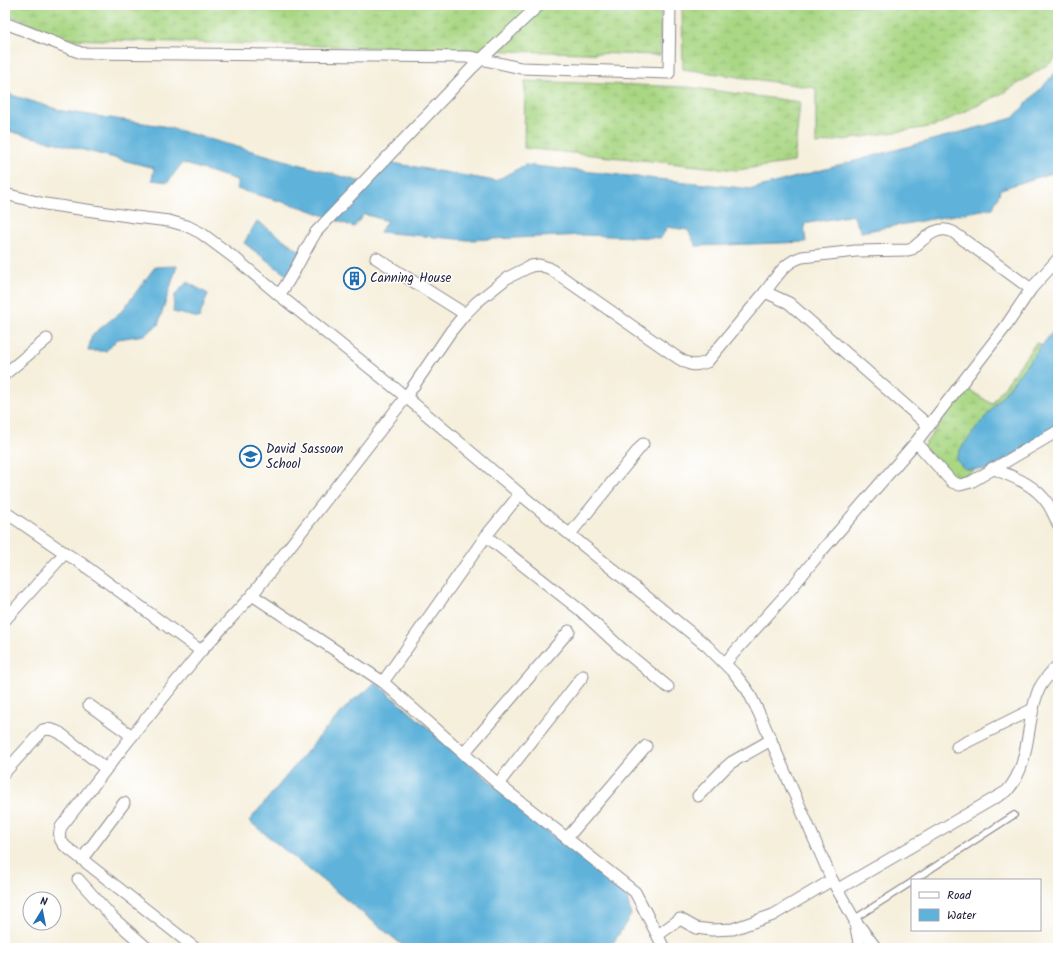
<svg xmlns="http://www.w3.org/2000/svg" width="1063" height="953" viewBox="0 0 1063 953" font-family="Kalam,sans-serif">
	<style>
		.wetland { fill: url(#wetland-marsh); stroke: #667c5f }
		.water { fill: #5fb2da; stroke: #406a8a }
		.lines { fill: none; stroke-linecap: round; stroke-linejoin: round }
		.lane-casing { stroke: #8c888c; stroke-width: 8 }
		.street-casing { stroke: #8c888c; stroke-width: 13 }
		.lane { stroke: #fff; stroke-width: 5.5 }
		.street { stroke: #fff; stroke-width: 11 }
		.labels { text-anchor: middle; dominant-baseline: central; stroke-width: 3; stroke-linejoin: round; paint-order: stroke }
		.poi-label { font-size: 13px; fill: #22223b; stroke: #fff; text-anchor: start }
	</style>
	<defs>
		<pattern id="wetland-marsh" width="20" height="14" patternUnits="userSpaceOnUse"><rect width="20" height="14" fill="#a9d783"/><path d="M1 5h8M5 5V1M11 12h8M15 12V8" fill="none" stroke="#91b872"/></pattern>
	</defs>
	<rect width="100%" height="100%" fill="#fff"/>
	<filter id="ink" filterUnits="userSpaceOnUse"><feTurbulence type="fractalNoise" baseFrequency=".025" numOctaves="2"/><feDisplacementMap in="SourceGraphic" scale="8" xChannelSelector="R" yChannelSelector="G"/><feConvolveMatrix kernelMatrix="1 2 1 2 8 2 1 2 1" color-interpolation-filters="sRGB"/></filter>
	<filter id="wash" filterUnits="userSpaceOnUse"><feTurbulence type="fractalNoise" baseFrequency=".012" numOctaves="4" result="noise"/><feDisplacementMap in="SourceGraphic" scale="16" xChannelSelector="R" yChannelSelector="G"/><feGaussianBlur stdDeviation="0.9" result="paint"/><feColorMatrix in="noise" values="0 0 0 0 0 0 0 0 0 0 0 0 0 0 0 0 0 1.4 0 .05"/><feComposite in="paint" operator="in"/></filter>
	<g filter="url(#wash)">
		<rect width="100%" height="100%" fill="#f5efdc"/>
		<g class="wetland">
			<polygon points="5,5 661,5 660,55 65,39 5,13"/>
			<polygon points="682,5 1058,5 1058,53 1053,61 1005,92 935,126 816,144 816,88 683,69"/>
			<polygon points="525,81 687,87 800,102 794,162 737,170 524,148"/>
			<polygon points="1036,343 1044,347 1058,427 957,479 922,448 966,388 992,404"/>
		</g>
		<g class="water">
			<polygon points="1058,70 1058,171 1001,189 993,208 861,232 853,215 804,224 806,242 696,246 688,230 667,227 661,238 585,235 468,240 380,232 387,221 364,214 354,227 304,208 237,189 237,180 182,163 168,182 152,180 154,168 5,130 5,93 63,111 163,126 369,184 387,162 495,181 525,165 752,189 1013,118"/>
			<polygon points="257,221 304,254 300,277 289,277 244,243"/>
			<polygon points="177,266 158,325 144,335 118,339 106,351 88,351 92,335 122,311 155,267"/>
			<polygon points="187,282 208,294 199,318 173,312 175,295"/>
			<polygon points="1058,325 1058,428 988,470 965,469 956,460 961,448"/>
			<polygon points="375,682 499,789 533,821 605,874 627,897 631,915 610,948 406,948 249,821 324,731 352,701 366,691"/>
		</g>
	</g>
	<g filter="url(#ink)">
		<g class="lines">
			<defs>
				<g id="lane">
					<polyline points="914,880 1014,815"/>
					<polyline points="854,919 912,882"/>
				</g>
				<g id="street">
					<polyline points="5,23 81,53 471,57 521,68 669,73 670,5"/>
					<polyline points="5,194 45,204 135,217 169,221 187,226 201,233 236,259 279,295 406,397 520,494 707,646 735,674 748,691 759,713 832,880 854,919 876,948"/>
					<polyline points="376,258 465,314"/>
					<path d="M 765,292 C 776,278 784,262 802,257 L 856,251 L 908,250 L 912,249 C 924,239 937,224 953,232 L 1031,289"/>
					<path d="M 279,295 C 294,275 303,253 316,232 L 472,68 L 539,5"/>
					<polyline points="5,374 47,339"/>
					<polyline points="916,442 1006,326 1031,289 1058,259"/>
					<path d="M 992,468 C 1013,477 1035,484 1048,504 C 1052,510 1055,517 1058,524"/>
					<polyline points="5,512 65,553"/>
					<polyline points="570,534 643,444"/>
					<polyline points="486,536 580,610 622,649 668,687"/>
					<polyline points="252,595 383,682 498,784 635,892 664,948"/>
					<polyline points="5,620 65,553 81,563 201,651"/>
					<polyline points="725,663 790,590 819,554 916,442 952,482 960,485 971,482 1058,431"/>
					<polyline points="383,682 486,536 520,494"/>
					<polyline points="89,705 132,736"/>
					<polyline points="957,747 1033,709"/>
					<polyline points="464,753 569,631"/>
					<path d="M 5,772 L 43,730 C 49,728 54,730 60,733 L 106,769"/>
					<polyline points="498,784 583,676"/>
					<polyline points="698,796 725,768 732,762 771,740"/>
					<polyline points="567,838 646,746"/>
					<polyline points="82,859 124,803"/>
					<polyline points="78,879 114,919 147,948"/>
					<path d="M 838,889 L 1007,791 C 1032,763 1025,722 1039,689 C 1044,679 1051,672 1058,665"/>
					<polyline points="855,923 860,948"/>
					<polyline points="658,935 680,919 696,928 712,930 733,929 773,915 832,880"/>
					<path d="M 195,948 L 65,846 C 59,839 58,836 61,827 L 128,741 L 201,651 L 252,595 L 406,397 L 451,331 L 465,314 L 477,302 L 507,278 L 531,266 L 539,265 L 549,268 L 678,358 C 690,365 693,367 707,362 L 765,292 L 789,303 L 929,426"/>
				</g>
			</defs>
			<use href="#lane" class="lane-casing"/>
			<use href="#street" class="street-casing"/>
			<use href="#lane" class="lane"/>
			<use href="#street" class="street"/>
		</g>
	</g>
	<defs>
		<symbol id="building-ring" viewBox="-11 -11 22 22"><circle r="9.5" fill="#fff" stroke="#1f6fb2" stroke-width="1.5"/><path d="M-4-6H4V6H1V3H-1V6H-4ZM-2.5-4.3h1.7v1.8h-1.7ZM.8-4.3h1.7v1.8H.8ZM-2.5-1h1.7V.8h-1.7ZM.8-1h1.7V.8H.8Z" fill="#1f6fb2"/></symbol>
		<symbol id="school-ring" viewBox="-11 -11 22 22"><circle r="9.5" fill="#fff" stroke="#1f6fb2" stroke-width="1.5"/><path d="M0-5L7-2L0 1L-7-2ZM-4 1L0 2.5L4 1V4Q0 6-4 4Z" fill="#1f6fb2"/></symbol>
	</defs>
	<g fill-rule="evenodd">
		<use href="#building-ring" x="342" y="266" width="25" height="25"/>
		<use href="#school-ring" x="238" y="444" width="25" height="25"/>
	</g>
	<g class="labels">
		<g class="poi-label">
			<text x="370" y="278">Canning House</text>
			<text x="266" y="449">David Sassoon<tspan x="266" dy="15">School</tspan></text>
		</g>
	</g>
	<rect width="1063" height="953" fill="none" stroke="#fff" stroke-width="20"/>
	<rect x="911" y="879" width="130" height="52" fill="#ffffff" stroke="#a7a7b1"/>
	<rect x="919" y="892" width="20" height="6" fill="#ffffff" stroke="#a7a7b1"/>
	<text x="947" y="899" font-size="12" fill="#22223b">Road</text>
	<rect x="919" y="909" width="20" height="12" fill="#5fb2da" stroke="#a7a7b1"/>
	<text x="947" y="919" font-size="12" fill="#22223b">Water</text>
	<g transform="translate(42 911) rotate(10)"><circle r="19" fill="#ffffff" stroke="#a7a7b1"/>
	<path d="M0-3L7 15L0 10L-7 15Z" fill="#1f6fb2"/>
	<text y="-6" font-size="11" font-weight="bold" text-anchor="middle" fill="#22223b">N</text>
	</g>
</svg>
